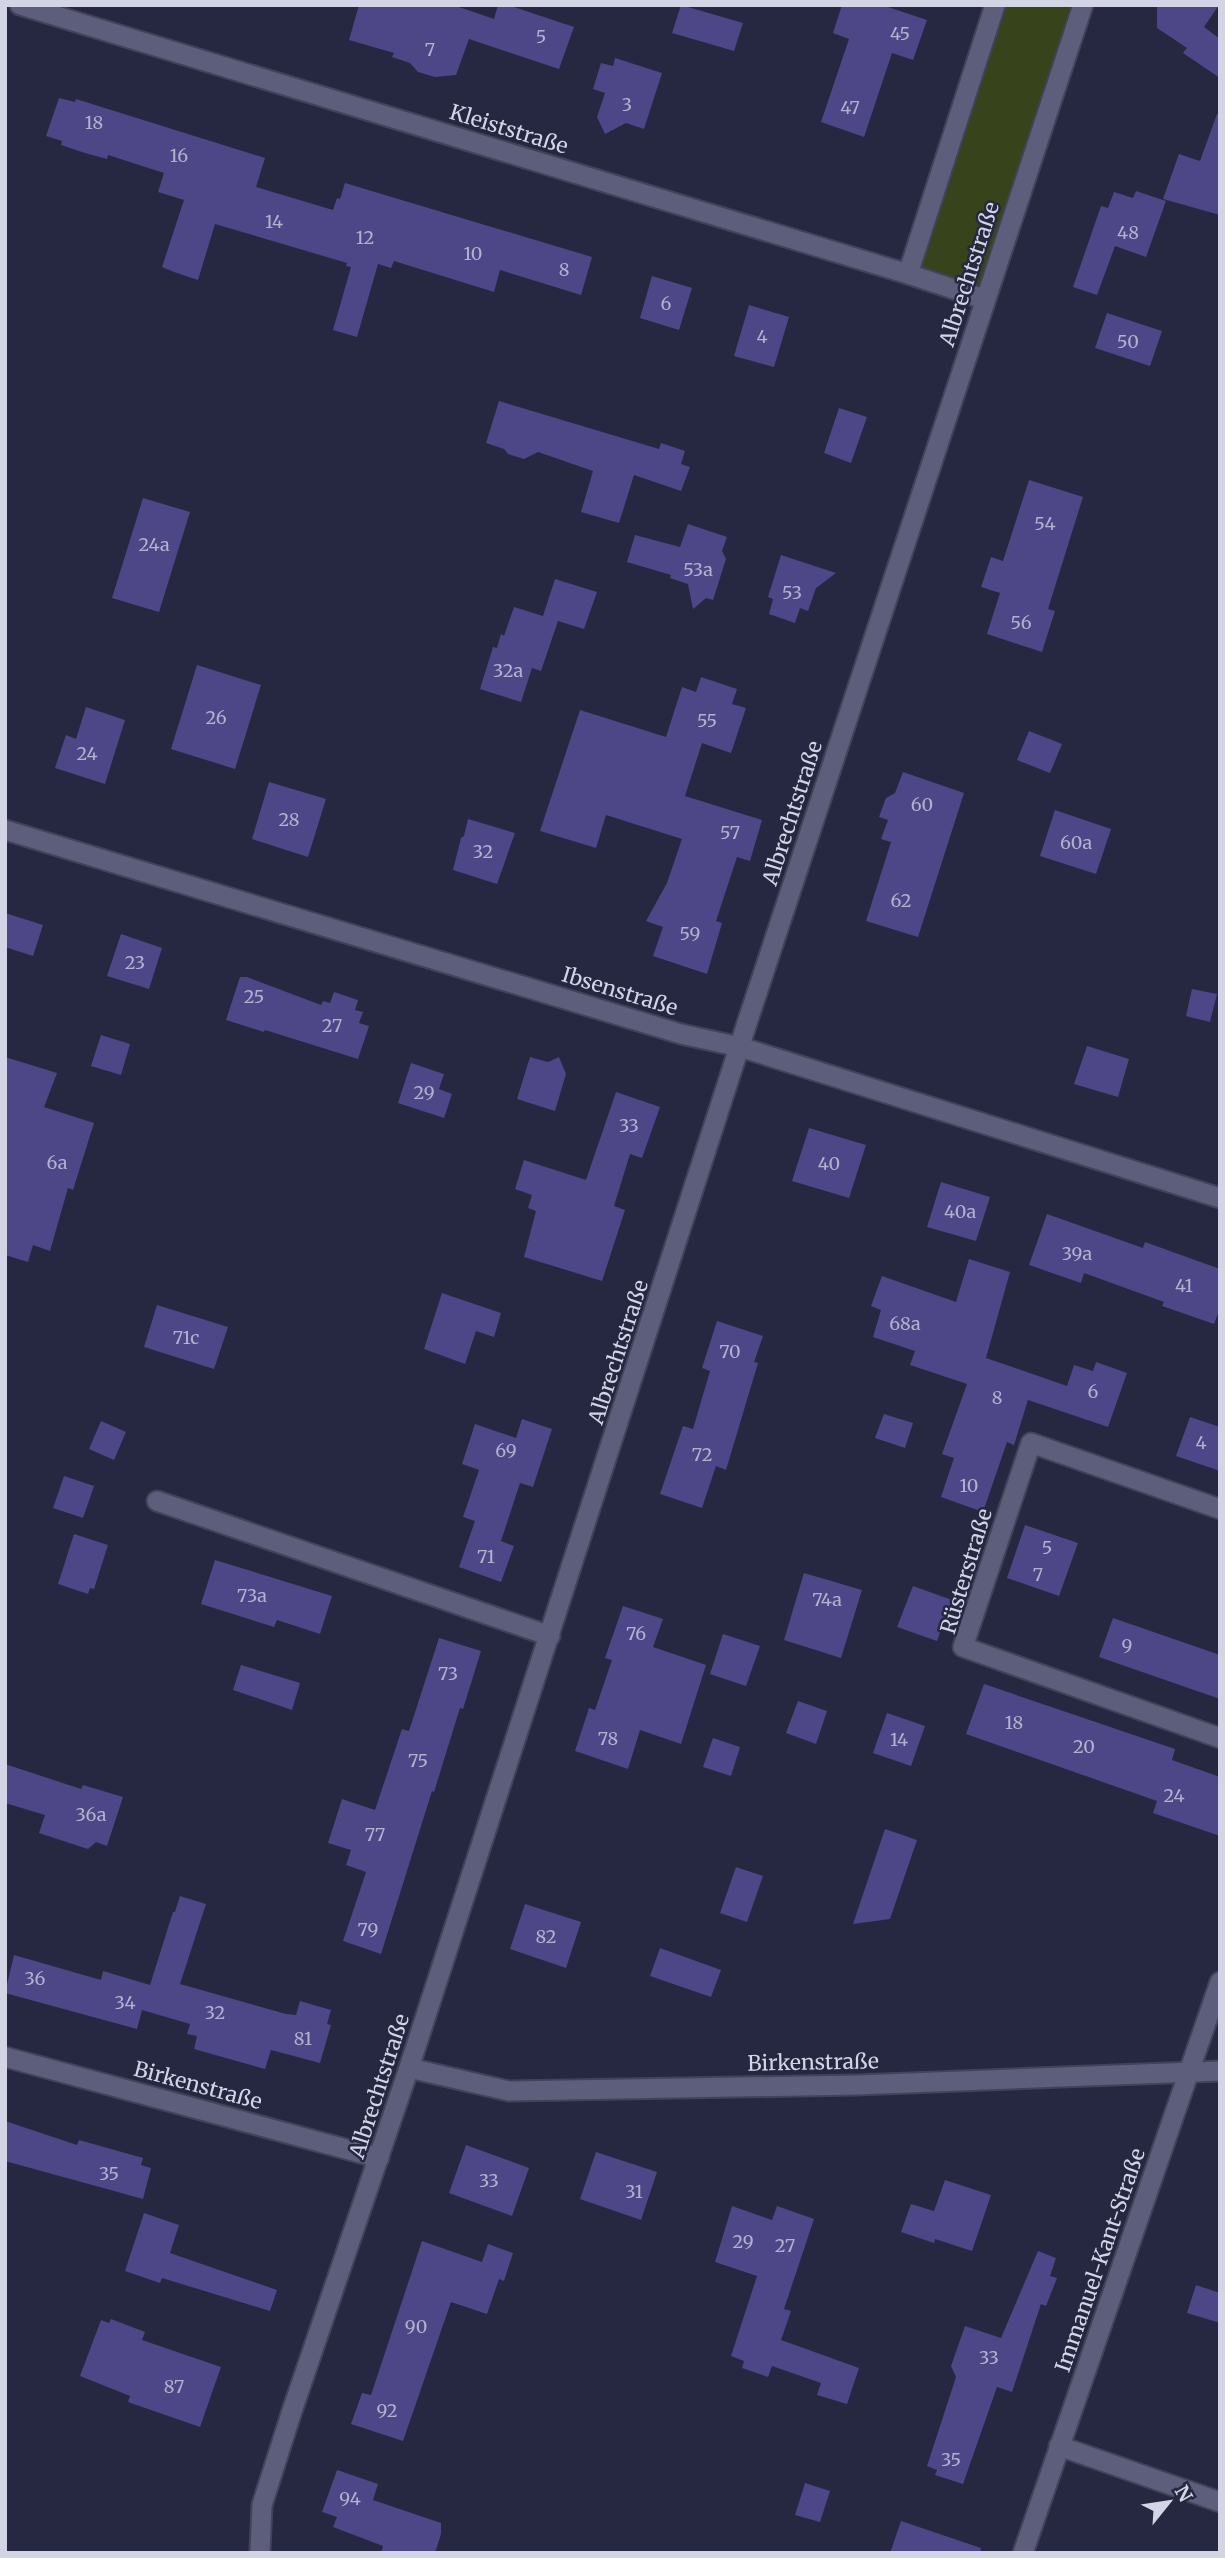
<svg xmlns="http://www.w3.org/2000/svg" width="1225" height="2558" viewBox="0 0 1225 2558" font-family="Merriweather,serif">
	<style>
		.green { fill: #37431b }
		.building { fill: #4d4787 }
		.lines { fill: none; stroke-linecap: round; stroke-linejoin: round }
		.minor-casing { stroke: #434259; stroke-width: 23 }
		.tertiary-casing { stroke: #434259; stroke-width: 23 }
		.minor { stroke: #5c5e7b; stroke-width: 19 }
		.tertiary { stroke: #5c5e7b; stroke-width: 19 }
		.labels { text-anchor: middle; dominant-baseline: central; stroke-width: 5; stroke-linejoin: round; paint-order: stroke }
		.number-label { font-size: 18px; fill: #b2b2ce }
		.street-label { font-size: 21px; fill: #d3d5e6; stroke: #262741 }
	</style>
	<rect width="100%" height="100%" fill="#262741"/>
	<polygon class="green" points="1002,5 1077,5 983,294 913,273"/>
	<g class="building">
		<polygon points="359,5 453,5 494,19 498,5 508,5 574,27 559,69 469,39 456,75 435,77 418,72 410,63 392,57 394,53 349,40"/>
		<polygon points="681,5 743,23 734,51 672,33"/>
		<polygon points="842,5 882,5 927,20 913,60 892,53 864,137 821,122 849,39 833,33"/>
		<polygon points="1157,5 1219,5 1204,27 1220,39 1220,78 1183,53 1187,48 1157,28"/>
		<polygon points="615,58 662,73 644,129 626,123 605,134 597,117 605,93 593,89 601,63 613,66"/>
		<polygon points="59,98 75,102 76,99 265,158 256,187 333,210 337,198 340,199 345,183 592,257 581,295 500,270 494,292 394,261 391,268 378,264 357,337 333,330 351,267 346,266 347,263 215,224 198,280 174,272 162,267 184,200 158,192 164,173 108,155 107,159 85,153 61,145 62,141 46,136"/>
		<polygon points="1217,114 1220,115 1220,215 1163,199 1179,154 1200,161"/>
		<polygon points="1136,191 1166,201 1146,257 1115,246 1097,295 1073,287 1101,206 1108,208 1114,192 1133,198"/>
		<polygon points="652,276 692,288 679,330 640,318"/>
		<polygon points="749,305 789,317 774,367 734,356"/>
		<polygon points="1107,313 1162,331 1150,366 1095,348"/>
		<polygon points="499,401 659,449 661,443 685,451 681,464 690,467 681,491 634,475 619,523 581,512 593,471 538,452 524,459 508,454 504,449 486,443"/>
		<polygon points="839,408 867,417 851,463 824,453"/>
		<polygon points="1029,480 1083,497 1048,609 1055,611 1042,652 987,634 1000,593 981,587 991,557 1003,561"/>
		<polygon points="143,498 190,512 159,612 112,598"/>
		<polygon points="688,524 727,537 722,551 726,559 713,600 706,598 693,609 688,584 670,578 671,575 627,562 635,535 680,547"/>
		<polygon points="781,555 836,573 816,588 808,611 800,608 795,623 769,614 773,599 768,597"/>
		<polygon points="555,579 597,592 584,629 558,621 541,671 532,668 521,702 480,689 493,647 497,648 501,634 504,636 514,607 543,616"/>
		<polygon points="197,665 261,685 235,769 171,749"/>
		<polygon points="701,677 737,689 732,704 746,708 731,753 702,743 685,796 762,820 750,861 737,857 716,921 722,923 707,974 653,956 663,927 646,921 667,883 682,839 606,815 596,848 540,831 580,710 666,737 682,687 696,692"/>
		<polygon points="86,707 125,720 105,784 55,768 66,735 76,739"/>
		<polygon points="1029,731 1062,744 1050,773 1017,760"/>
		<polygon points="903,772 964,793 918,937 866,921 891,842 881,839 888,820 879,817 886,798 895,793"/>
		<polygon points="269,782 326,799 308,857 252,839"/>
		<polygon points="1055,810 1111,829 1096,874 1040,856"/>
		<polygon points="468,819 515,833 497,884 453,870 461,838 464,836"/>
		<polygon points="5,913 43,925 33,956 5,947"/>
		<polygon points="121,934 162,948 149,989 107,976"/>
		<polygon points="240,977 247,977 321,1005 323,1001 330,1003 334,992 358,1000 355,1010 363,1012 359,1023 369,1026 358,1059 265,1030 264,1032 226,1020"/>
		<polygon points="1192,989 1217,994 1210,1022 1186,1016"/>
		<polygon points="101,1035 130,1044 121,1075 91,1066"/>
		<polygon points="1087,1046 1129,1059 1118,1097 1074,1084"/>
		<polygon points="5,1057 57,1073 44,1107 94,1123 73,1190 68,1188 50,1251 33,1245 28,1262 5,1255"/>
		<polygon points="530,1057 548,1062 559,1057 566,1074 555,1111 517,1099"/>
		<polygon points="411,1063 444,1074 439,1089 452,1094 444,1118 398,1103"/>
		<polygon points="616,1092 660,1107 642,1158 630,1154 614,1206 625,1210 602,1281 524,1257 536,1211 528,1208 532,1195 515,1189 524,1160 586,1180"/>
		<polygon points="809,1128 866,1145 849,1198 792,1181"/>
		<polygon points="941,1182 990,1197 976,1241 927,1227"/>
		<polygon points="1047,1214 1143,1248 1145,1242 1220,1269 1220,1308 1214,1324 1162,1306 1164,1302 1084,1273 1081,1283 1029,1265"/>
		<polygon points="969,1259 1010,1272 986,1358 1067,1386 1074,1365 1093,1371 1096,1362 1127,1373 1108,1427 1028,1400 1014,1445 1007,1442 983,1512 941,1497 954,1458 942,1454 967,1384 910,1365 915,1351 873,1337 881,1310 871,1306 882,1276 956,1302"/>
		<polygon points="442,1293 501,1313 494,1337 476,1331 465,1364 424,1349"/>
		<polygon points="157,1305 228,1327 214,1369 144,1347"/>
		<polygon points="717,1321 763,1336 754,1362 758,1363 726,1470 716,1466 702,1508 660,1494 683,1426 693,1429 710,1371 702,1368"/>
		<polygon points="884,1414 913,1423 905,1448 875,1438"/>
		<polygon points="1190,1417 1220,1427 1220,1471 1176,1456"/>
		<polygon points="522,1419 552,1429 533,1487 520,1483 501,1541 514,1546 501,1582 459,1567 475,1521 463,1517 479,1470 462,1464 475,1424 516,1438"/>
		<polygon points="101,1421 126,1432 114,1460 89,1449"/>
		<polygon points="64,1476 94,1486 83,1518 53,1508"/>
		<polygon points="1025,1525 1078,1543 1059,1596 1007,1578"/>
		<polygon points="74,1534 108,1545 94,1589 90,1588 88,1594 58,1584"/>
		<polygon points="215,1560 332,1596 320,1634 277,1620 274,1627 201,1604"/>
		<polygon points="804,1573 862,1590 841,1658 784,1640"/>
		<polygon points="913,1586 952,1600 937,1641 897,1627"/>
		<polygon points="623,1606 663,1619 653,1647 706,1665 681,1744 640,1730 628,1769 575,1751 589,1708 595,1710 612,1660 605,1658"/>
		<polygon points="1113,1618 1220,1655 1220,1699 1099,1657"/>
		<polygon points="723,1634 760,1646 746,1686 710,1674"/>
		<polygon points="439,1638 481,1651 463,1709 460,1708 434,1792 432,1791 381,1954 343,1941 366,1872 346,1865 351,1850 328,1843 342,1799 375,1810 402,1729 409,1731"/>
		<polygon points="241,1665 300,1683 292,1710 233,1690"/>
		<polygon points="984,1684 1175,1749 1172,1760 1220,1777 1220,1836 1153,1813 1157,1801 966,1734"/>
		<polygon points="798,1701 827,1711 816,1744 786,1733"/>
		<polygon points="887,1713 925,1726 911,1766 873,1753"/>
		<polygon points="713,1738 740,1747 731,1776 703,1767"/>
		<polygon points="5,1764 81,1789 83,1785 123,1797 107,1846 96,1842 88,1849 39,1833 45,1815 5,1803"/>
		<polygon points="885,1829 917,1840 890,1919 853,1924"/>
		<polygon points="736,1867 763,1876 747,1922 720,1913"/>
		<polygon points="180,1896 206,1904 180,1984 286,2014 296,2015 300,2001 331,2010 327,2024 331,2025 320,2063 271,2050 265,2069 194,2049 197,2036 187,2034 190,2024 142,2010 137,2029 5,1993 14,1955 101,1980 103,1971 150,1985 173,1912 175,1912"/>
		<polygon points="525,1904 581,1922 566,1968 510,1949"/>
		<polygon points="660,1948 721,1970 711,1997 650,1976"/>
		<polygon points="5,2121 77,2145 79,2140 143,2158 141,2165 151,2168 143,2199 5,2161"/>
		<polygon points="466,2145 529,2168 512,2216 449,2193"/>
		<polygon points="596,2152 657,2172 641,2220 580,2199"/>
		<polygon points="945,2180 991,2195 972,2251 935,2239 934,2243 901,2232 911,2204 934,2211"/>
		<polygon points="732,2206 772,2220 777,2206 814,2219 784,2309 791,2311 781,2340 859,2368 847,2404 817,2395 821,2383 772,2366 768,2377 742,2368 744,2361 731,2356 757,2276 715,2262"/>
		<polygon points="144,2213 179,2225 170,2253 277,2290 270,2311 162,2278 160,2283 125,2271"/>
		<polygon points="422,2241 482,2262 488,2244 513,2253 504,2281 499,2279 487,2314 451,2302 403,2441 351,2424 362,2393 371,2395"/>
		<polygon points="1038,2251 1056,2258 1050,2276 1057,2278 1046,2306 1041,2304 1012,2392 997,2387 963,2484 935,2475 937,2470 927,2466 956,2377 951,2366 965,2326 1001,2338"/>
		<polygon points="1196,2285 1220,2293 1220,2323 1187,2313"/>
		<polygon points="111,2319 145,2332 142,2340 221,2367 200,2427 128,2402 130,2396 80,2376 101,2320 109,2323"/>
		<polygon points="337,2470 378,2484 373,2500 441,2523 441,2534 435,2553 381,2553 383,2546 333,2527 337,2517 322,2512"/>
		<polygon points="805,2483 830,2491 820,2522 795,2515"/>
		<polygon points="901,2521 981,2548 980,2553 890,2553"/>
	</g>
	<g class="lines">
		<defs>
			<g id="minor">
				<polyline points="20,5 908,274 984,299"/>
				<polyline points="908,274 995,5"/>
				<polyline points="157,1501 550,1636"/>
				<polyline points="1220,1509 1031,1443 963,1647 1220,1738"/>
				<polyline points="5,2057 379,2158"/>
				<polyline points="409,2068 509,2091 857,2085 1220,2071"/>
				<polyline points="1059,2446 1220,2502"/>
				<polyline points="260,2551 262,2505 292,2411 409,2068 748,1020 1083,5"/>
				<polyline points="1023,2553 1220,1982"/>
			</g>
			<polyline id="tertiary" points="5,830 681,1034 740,1047 1220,1198"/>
		</defs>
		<use href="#minor" class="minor-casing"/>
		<use href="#tertiary" class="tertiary-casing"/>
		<use href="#minor" class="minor"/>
		<use href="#tertiary" class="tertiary"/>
	</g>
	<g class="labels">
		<g class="number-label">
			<text x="900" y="33">45</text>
			<text x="541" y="36">5</text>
			<text x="430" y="49">7</text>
			<text x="627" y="104">3</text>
			<text x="850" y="107">47</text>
			<text x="94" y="122">18</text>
			<text x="179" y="155">16</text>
			<text x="274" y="221">14</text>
			<text x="1128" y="232">48</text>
			<text x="365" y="237">12</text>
			<text x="473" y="253">10</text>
			<text x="564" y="269">8</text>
			<text x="666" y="303">6</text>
			<text x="762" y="336">4</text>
			<text x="1128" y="341">50</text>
			<text x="1045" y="523">54</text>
			<text x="154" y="544">24a</text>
			<text x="698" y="569">53a</text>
			<text x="792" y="592">53</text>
			<text x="1021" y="622">56</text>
			<text x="508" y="670">32a</text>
			<text x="216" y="717">26</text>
			<text x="707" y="720">55</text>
			<text x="87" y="753">24</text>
			<text x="922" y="804">60</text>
			<text x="289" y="819">28</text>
			<text x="730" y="832">57</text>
			<text x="1076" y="842">60a</text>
			<text x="483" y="851">32</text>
			<text x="901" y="900">62</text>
			<text x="690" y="933">59</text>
			<text x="135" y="962">23</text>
			<text x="254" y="996">25</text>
			<text x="332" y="1025">27</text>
			<text x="424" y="1092">29</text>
			<text x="629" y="1125">33</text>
			<text x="57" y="1162">6a</text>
			<text x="829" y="1163">40</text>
			<text x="960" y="1211">40a</text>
			<text x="1077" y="1253">39a</text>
			<text x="1184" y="1285">41</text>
			<text x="905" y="1323">68a</text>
			<text x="186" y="1337">71c</text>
			<text x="730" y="1351">70</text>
			<text x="1093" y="1391">6</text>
			<text x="997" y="1397">8</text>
			<text x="1201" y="1442">4</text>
			<text x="506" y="1450">69</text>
			<text x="702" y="1454">72</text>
			<text x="969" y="1485">10</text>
			<text x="1047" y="1547">5</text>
			<text x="486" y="1556">71</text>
			<text x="1038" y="1574">7</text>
			<text x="252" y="1595">73a</text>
			<text x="827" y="1599">74a</text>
			<text x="636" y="1633">76</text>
			<text x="1127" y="1645">9</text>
			<text x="448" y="1673">73</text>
			<text x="1014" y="1722">18</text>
			<text x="608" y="1738">78</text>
			<text x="899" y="1739">14</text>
			<text x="1084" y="1746">20</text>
			<text x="418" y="1760">75</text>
			<text x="1174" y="1795">24</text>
			<text x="91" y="1814">36a</text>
			<text x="375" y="1834">77</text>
			<text x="368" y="1929">79</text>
			<text x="546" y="1936">82</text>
			<text x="35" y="1978">36</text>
			<text x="125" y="2002">34</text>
			<text x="215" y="2012">32</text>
			<text x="303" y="2038">81</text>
			<text x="109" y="2173">35</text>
			<text x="489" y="2180">33</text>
			<text x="634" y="2191">31</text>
			<text x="743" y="2241">29</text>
			<text x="785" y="2245">27</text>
			<text x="416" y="2326">90</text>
			<text x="989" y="2357">33</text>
			<text x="174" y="2386">87</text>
			<text x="387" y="2410">92</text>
			<text x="951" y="2459">35</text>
			<text x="350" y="2498">94</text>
		</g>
		<g class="street-label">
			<text transform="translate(509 129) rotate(17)">Kleiststraße</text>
			<text transform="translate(969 274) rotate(-72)">Albrechtstraße</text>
			<text transform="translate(792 813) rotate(-72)">Albrechtstraße</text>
			<text transform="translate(620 991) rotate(17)">Ibsenstraße</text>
			<text transform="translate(618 1352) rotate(-72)">Albrechtstraße</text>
			<text transform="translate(966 1571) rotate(-73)">Rüsterstraße</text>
			<text transform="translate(813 2062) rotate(-1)">Birkenstraße</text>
			<text transform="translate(198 2085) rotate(15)">Birkenstraße</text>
			<text transform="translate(379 2086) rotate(-72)">Albrechtstraße</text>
			<text transform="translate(1100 2260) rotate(-71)">Immanuel-Kant-Straße</text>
		</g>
	</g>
	<rect width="1225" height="2558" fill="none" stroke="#d3d5e6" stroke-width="14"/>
	<g transform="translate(1169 2502) rotate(60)" stroke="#262741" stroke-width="5" paint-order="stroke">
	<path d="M0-5L12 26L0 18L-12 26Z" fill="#d3d5e6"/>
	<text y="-10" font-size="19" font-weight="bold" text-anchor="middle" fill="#d3d5e6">N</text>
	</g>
</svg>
